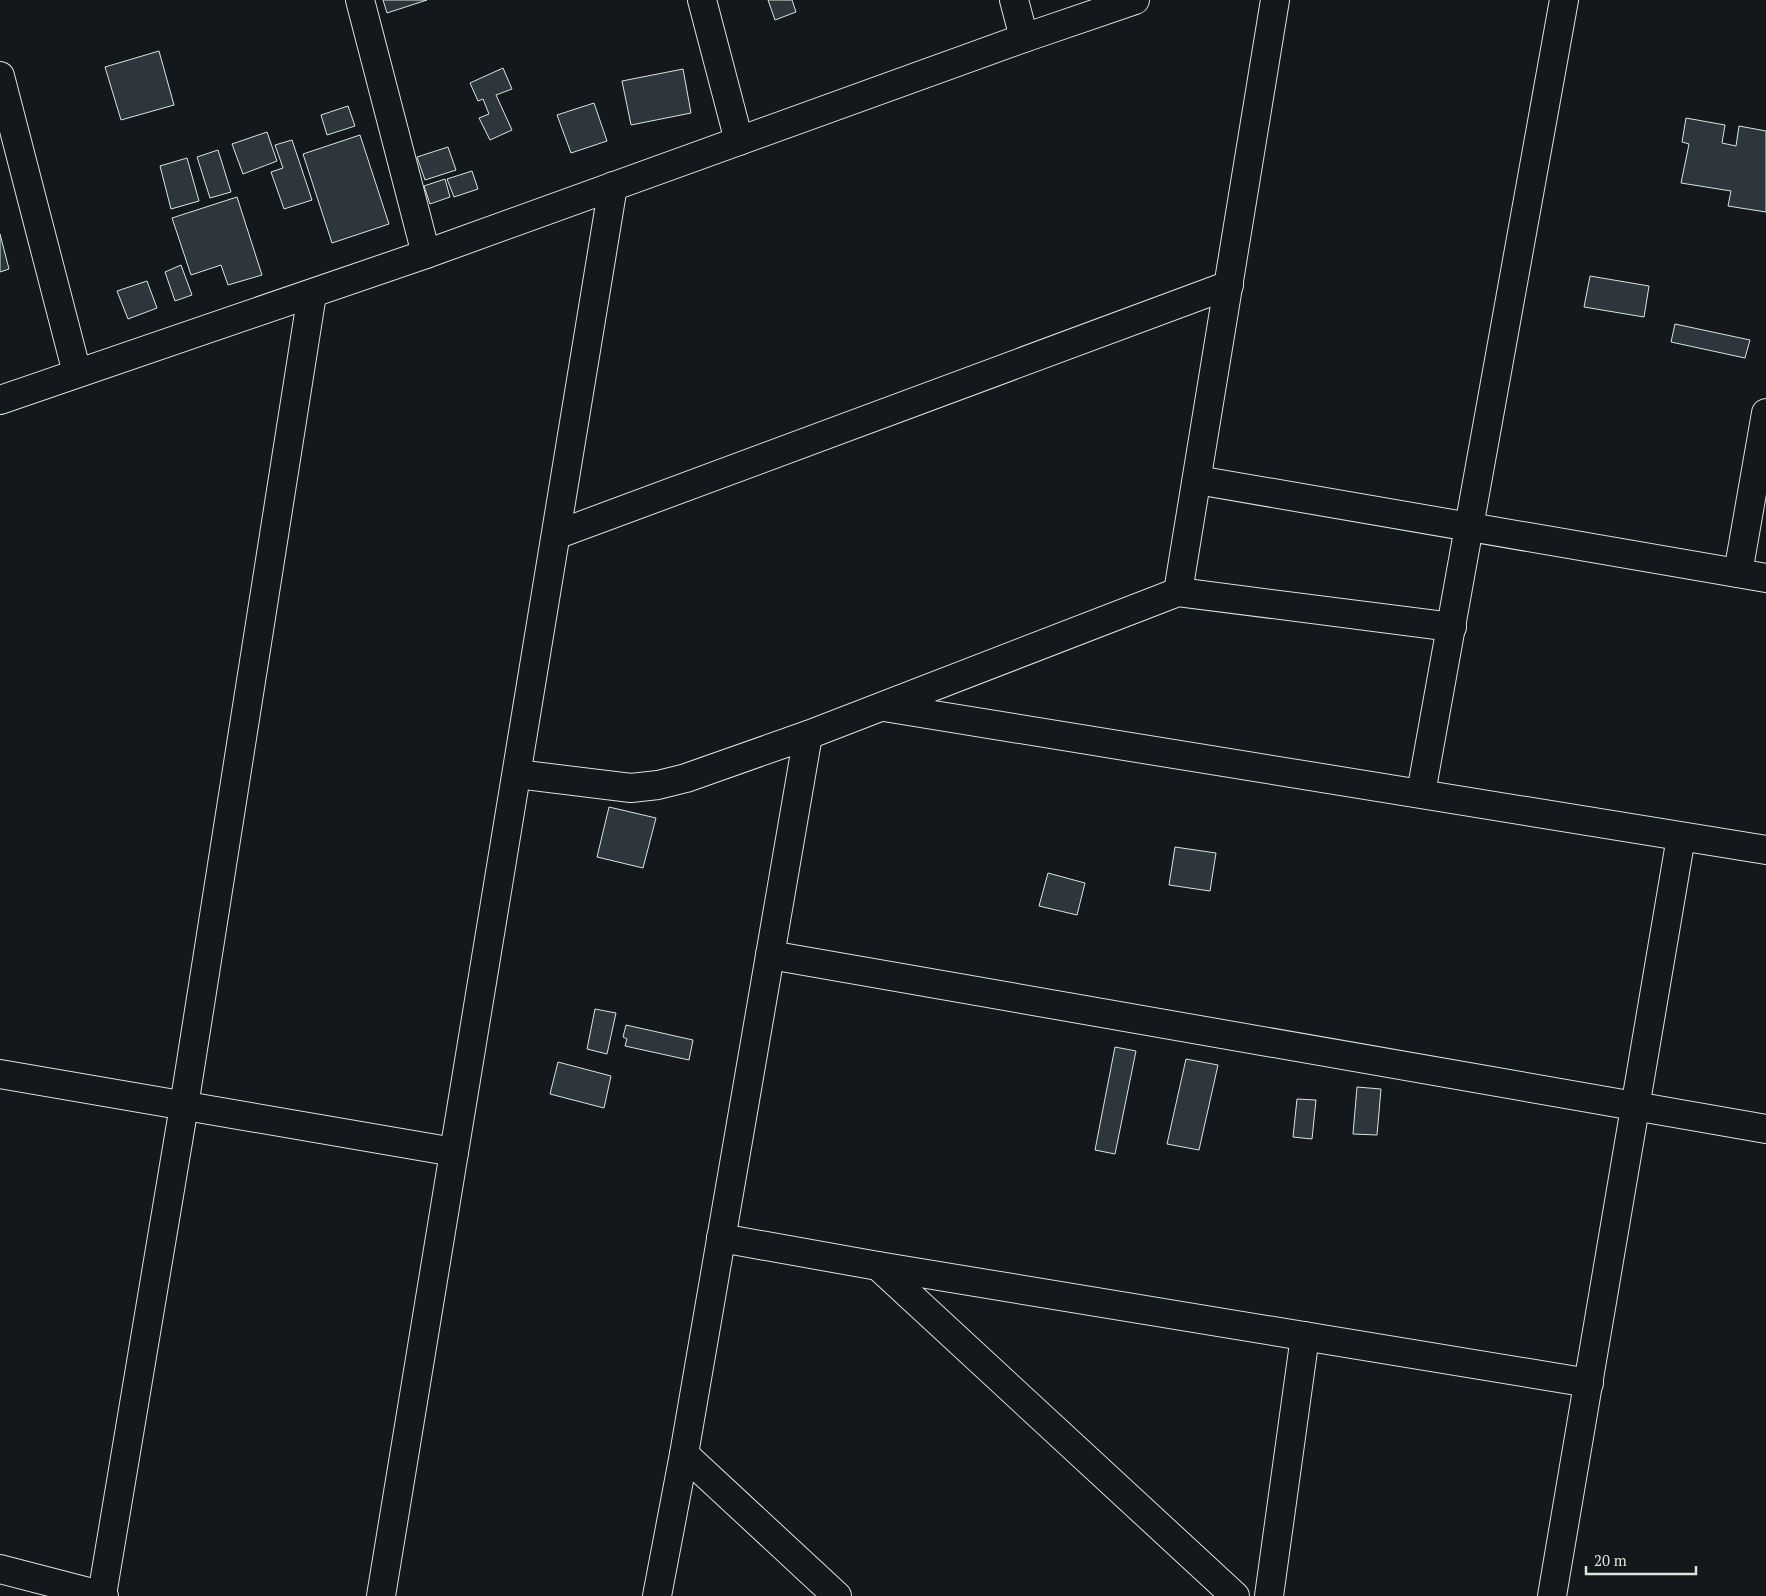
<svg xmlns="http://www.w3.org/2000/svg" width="1766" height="1596" viewBox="0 0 1766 1596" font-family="'PT Serif',serif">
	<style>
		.building { fill: #2c363c; stroke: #d8e6dc }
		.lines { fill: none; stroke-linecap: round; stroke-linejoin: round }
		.minor-casing { stroke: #d8e6dc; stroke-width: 30 }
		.major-casing { stroke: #d8e6dc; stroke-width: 30 }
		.minor { stroke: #14181c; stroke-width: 28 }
		.major { stroke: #14181c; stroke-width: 28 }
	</style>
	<rect width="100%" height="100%" fill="#14181c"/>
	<g class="building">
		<polygon points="383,0 427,0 387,13"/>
		<polygon points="768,0 792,0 796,12 775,20"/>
		<polygon points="159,51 174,105 121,120 105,67"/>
		<polygon points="503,68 512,89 496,95 512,130 490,140 479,118 489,114 483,99 478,101 470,83"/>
		<polygon points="683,69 691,113 631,125 622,81"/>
		<polygon points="594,103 607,141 571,153 557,115"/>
		<polygon points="348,106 355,126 327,135 321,115"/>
		<polygon points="1686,118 1725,125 1722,143 1736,146 1739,126 1766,131 1766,212 1728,206 1731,191 1681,183 1689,144 1682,142"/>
		<polygon points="267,132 277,161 243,174 232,144"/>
		<polygon points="360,135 389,224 332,243 303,154"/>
		<polygon points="292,140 312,200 284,209 271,172 283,168 275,145"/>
		<polygon points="448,147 456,170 425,180 417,157"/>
		<polygon points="218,150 231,192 210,198 197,157"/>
		<polygon points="187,158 199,201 171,209 160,166"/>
		<polygon points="472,171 478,189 454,197 447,179"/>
		<polygon points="445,179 450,197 430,204 424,186"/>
		<polygon points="237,197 262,275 228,285 221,265 191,275 172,218"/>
		<polygon points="0,234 9,269 0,272"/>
		<polygon points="181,265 192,295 175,301 165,272"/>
		<polygon points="1590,276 1649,286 1644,317 1584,307"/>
		<polygon points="147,281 157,308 128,319 117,291"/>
		<polygon points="1675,324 1750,340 1745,358 1671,342"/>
		<polygon points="609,807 656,818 643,868 597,857"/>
		<polygon points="1175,847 1216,853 1210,891 1169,885"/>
		<polygon points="1048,873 1085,883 1077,915 1039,906"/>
		<polygon points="595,1009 616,1013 607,1054 587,1049"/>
		<polygon points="626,1025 693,1040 689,1060 625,1046 627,1039 623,1037"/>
		<polygon points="1115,1047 1136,1051 1115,1154 1095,1150"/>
		<polygon points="1186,1059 1218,1065 1199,1150 1167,1144"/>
		<polygon points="558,1062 611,1076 604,1108 550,1094"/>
		<polygon points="1357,1087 1381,1089 1377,1135 1353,1134"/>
		<polygon points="1297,1099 1316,1100 1312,1139 1293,1137"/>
	</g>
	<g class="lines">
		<defs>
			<g id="minor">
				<polyline points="360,0 426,254"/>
				<polyline points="702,0 739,141"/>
				<polyline points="1014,0 1024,38"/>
				<polyline points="0,76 77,373"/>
				<polyline points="0,400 426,254 1024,38 1135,0"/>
				<polyline points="1197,480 1766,578"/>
				<polyline points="556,535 1229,285"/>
				<polyline points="1738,573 1766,413"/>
				<polyline points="1178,592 1275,0"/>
				<polyline points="884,707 1766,850"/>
				<polyline points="517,774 631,788 658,785 686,778 808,735 1178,592 1452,627"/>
				<polyline points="1421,793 1564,0"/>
				<polyline points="770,955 1766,1129"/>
				<polyline points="0,1074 454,1152"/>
				<polyline points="721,1238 878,1266 1589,1383"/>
				<polyline points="878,1266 1235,1596"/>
				<polyline points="684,1454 837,1596"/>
				<polyline points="102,1595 184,1106 312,294"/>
				<polyline points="381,1596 613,186"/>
				<polyline points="657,1596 684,1454 808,735"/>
				<polyline points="1269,1596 1305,1336"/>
				<polyline points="1552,1596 1681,837"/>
			</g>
			<polyline id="major" points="0,1569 104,1596"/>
		</defs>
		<use href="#minor" class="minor-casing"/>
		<use href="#major" class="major-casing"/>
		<use href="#minor" class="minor"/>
		<use href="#major" class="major"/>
	</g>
	<path d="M1586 1566v8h110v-8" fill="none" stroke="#d8e6dc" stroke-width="2.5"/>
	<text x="1594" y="1566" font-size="15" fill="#d8e6dc" stroke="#14181c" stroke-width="4" paint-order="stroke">20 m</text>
</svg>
